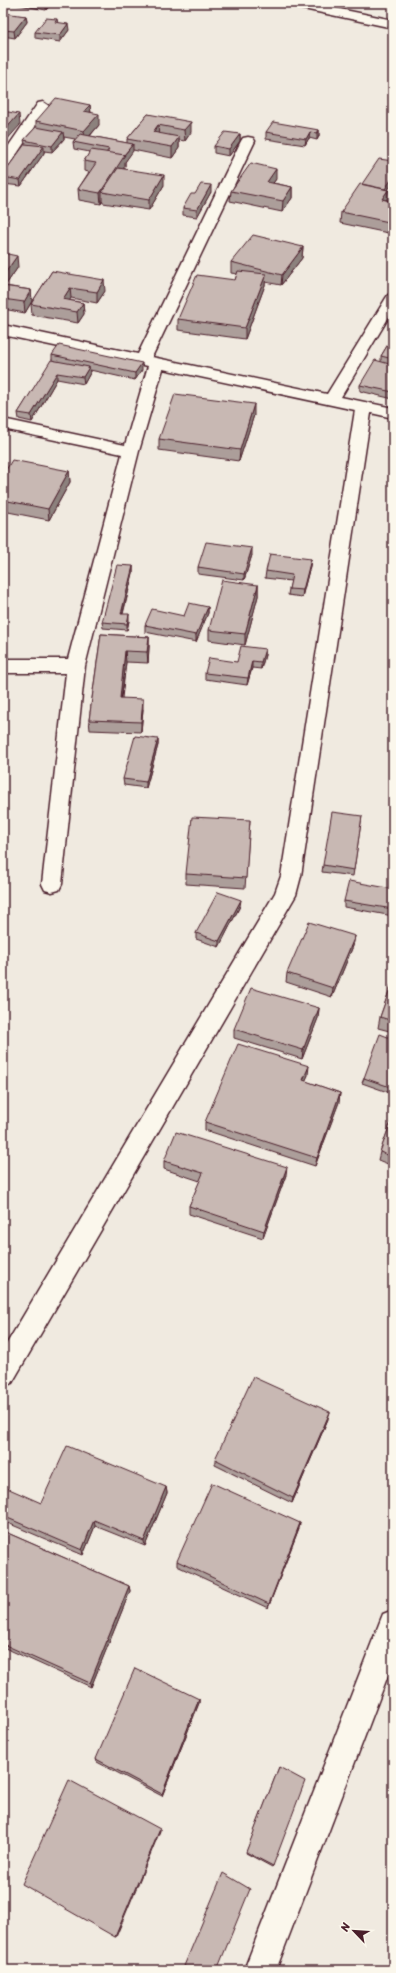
<svg xmlns="http://www.w3.org/2000/svg" width="396" height="1973" viewBox="0 0 396 1973" font-family="Sriracha,sans-serif">
	<style>
		.lines { fill: none; stroke-linecap: round; stroke-linejoin: round }
		.minor-casing { stroke: #4a1f2b; stroke-width: 3 }
		.minor { fill: #fbf7ec; fill-rule: evenodd }
		.wall { fill: #ac9e9a; stroke: #4a1f2b }
		.shaded-wall { fill: #8c817d; stroke: #4a1f2b }
		.building { fill: #c8b8b3; stroke: #4a1f2b }
	</style>
	<rect width="100%" height="100%" fill="#f0eae0"/>
	<filter id="ink" filterUnits="userSpaceOnUse"><feTurbulence type="fractalNoise" baseFrequency=".025" numOctaves="2"/><feDisplacementMap in="SourceGraphic" scale="8" xChannelSelector="R" yChannelSelector="G"/><feConvolveMatrix kernelMatrix="1 2 1 2 8 2 1 2 1" color-interpolation-filters="sRGB"/></filter>
	<g filter="url(#ink)">
		<g class="lines">
			<defs>
				<g id="minor">
					<polygon points="288,3 311,3 393,20 393,28 294,7"/>
					<polygon points="43,102 49,106 8,167 3,168 3,154 38,103"/>
					<polygon points="248,137 253,138 255,141 152,357 327,394 386,298 388,295 393,294 393,310 341,397 393,408 393,418 371,413 301,876 296,895 12,1383 3,1387 3,1350 275,893 281,876 355,410 163,369 139,451 85,666 62,884 59,890 52,892 45,890 42,884 66,673 3,673 3,659 68,659 122,454 3,429 3,419 125,445 148,366 3,335 3,325 138,354 241,141 243,138"/>
					<polygon points="393,1610 393,1662 276,1970 244,1970 379,1624 383,1614"/>
				</g>
			</defs>
			<use href="#minor" class="minor-casing"/>
			<use href="#minor" class="minor"/>
		</g>
		<g class="wall">
			<polygon points="14,3 60,3 57,6 51,5 46,10 14,4"/>
			<polygon points="3,14 26,16 27,22 15,38 3,36"/>
			<polygon points="57,19 58,23 69,30 60,42 35,38 35,32"/>
			<polygon points="90,105 91,113 99,125 90,136 127,143 127,139 148,114 191,132 185,141 179,140 179,148 172,158 133,150 125,162 125,166 123,168 164,185 149,210 103,203 102,201 101,204 79,200 78,189 89,172 84,171 84,161 90,152 74,149 73,142 75,139 64,137 64,139 52,152 44,151 44,153 21,186 3,184 3,174 25,144 24,140 36,127 36,121"/>
			<polygon points="319,130 319,136 317,140 309,138 305,145 266,139 266,132"/>
			<polygon points="240,134 240,141 229,156 214,153 214,146"/>
			<polygon points="276,179 273,183 292,187 292,198 282,212 230,201 231,191"/>
			<polygon points="388,190 387,200 393,202 393,224 388,233 340,223 341,212"/>
			<polygon points="211,192 197,217 183,215 183,208 195,194"/>
			<polygon points="303,247 302,258 281,285 265,282 265,285 245,339 178,330 178,319 235,280 237,274 231,273 231,262"/>
			<polygon points="3,253 18,267 5,286 31,290 32,301 25,313 3,309"/>
			<polygon points="52,271 105,291 97,303 71,298 69,300 83,303 84,314 78,323 32,315 31,304"/>
			<polygon points="393,336 393,399 360,391 360,385 381,362 381,356"/>
			<polygon points="52,355 142,370 135,380 90,370 90,373 84,384 57,379 32,422 19,419 18,413 52,360"/>
			<polygon points="254,415 239,461 159,450 159,439"/>
			<polygon points="69,471 70,482 49,520 3,511 3,475"/>
			<polygon points="252,555 244,580 198,574 198,567"/>
			<polygon points="311,559 310,566 302,597 288,595 289,589 291,581 265,578 266,571"/>
			<polygon points="133,566 133,573 123,614 129,621 127,630 103,628 102,622"/>
			<polygon points="258,585 258,596 245,645 209,640 209,630"/>
			<polygon points="208,607 208,613 196,642 145,632 145,625 184,616"/>
			<polygon points="101,634 149,637 149,647 148,663 126,662 122,698 143,709 141,732 90,730 89,720"/>
			<polygon points="265,649 265,655 261,669 252,668 247,685 205,679 205,673 237,662"/>
			<polygon points="158,739 158,745 146,788 124,785 123,779"/>
			<polygon points="362,816 353,876 322,872 323,865"/>
			<polygon points="250,820 245,888 186,884 186,874"/>
			<polygon points="393,889 393,916 344,907 344,901"/>
			<polygon points="240,906 219,947 196,939 196,933"/>
			<polygon points="355,936 353,946 332,997 286,982 287,973"/>
			<polygon points="393,980 393,1032 378,1028 380,1017"/>
			<polygon points="319,1008 318,1018 302,1059 234,1038 234,1029"/>
			<polygon points="393,1039 393,1094 362,1083 364,1078"/>
			<polygon points="308,1075 305,1081 340,1093 339,1102 315,1166 205,1130 205,1122"/>
			<polygon points="393,1116 393,1166 378,1160 380,1152"/>
			<polygon points="164,1161 286,1175 263,1238 189,1214 189,1206 200,1181 164,1169"/>
			<polygon points="328,1419 292,1503 215,1465 215,1459"/>
			<polygon points="166,1487 167,1493 145,1546 95,1526 83,1555 3,1521 3,1496 41,1503"/>
			<polygon points="300,1523 299,1528 268,1608 177,1566 177,1561"/>
			<polygon points="3,1531 129,1586 130,1591 91,1687 3,1647"/>
			<polygon points="199,1699 199,1703 162,1796 97,1762 96,1759"/>
			<polygon points="279,1767 273,1866 272,1867 246,1853"/>
		</g>
		<g class="shaded-wall">
			<polygon points="46,3 50,3 51,5 46,10"/>
			<polygon points="56,3 60,3 57,6"/>
			<polygon points="26,16 27,22 15,38 14,31"/>
			<polygon points="68,24 69,30 60,42 60,35"/>
			<polygon points="90,105 91,115 84,111"/>
			<polygon points="19,114 20,125 5,142 5,145 3,148 3,132"/>
			<polygon points="99,114 99,125 85,141 84,131"/>
			<polygon points="191,122 191,132 185,141 184,130"/>
			<polygon points="158,125 159,136 153,132"/>
			<polygon points="319,130 319,136 317,140 317,133"/>
			<polygon points="63,132 64,139 52,152 52,146"/>
			<polygon points="310,132 309,138 305,145 306,139"/>
			<polygon points="240,134 240,141 229,156 229,149"/>
			<polygon points="179,137 179,148 172,158 172,147"/>
			<polygon points="133,144 133,151 125,162 125,166 108,193 102,192 102,201 101,204 100,193 122,158"/>
			<polygon points="44,146 44,153 21,186 20,180"/>
			<polygon points="276,169 276,179 266,193 267,182"/>
			<polygon points="164,175 164,185 149,210 149,200"/>
			<polygon points="393,177 393,182 383,198 383,191"/>
			<polygon points="211,185 211,192 197,217 197,210"/>
			<polygon points="292,187 292,198 282,212 283,201"/>
			<polygon points="388,190 387,200 382,199"/>
			<polygon points="393,215 393,224 388,233 389,222"/>
			<polygon points="303,247 302,258 281,285 282,275"/>
			<polygon points="17,256 18,267 3,289 3,276"/>
			<polygon points="266,274 265,285 245,339 245,328"/>
			<polygon points="104,280 105,291 97,303 97,292"/>
			<polygon points="70,288 71,298 64,310 63,299"/>
			<polygon points="31,290 32,301 25,313 24,302"/>
			<polygon points="83,303 84,314 78,323 77,312"/>
			<polygon points="4,343 5,354 3,357 3,344"/>
			<polygon points="142,363 142,370 135,380 135,373"/>
			<polygon points="89,367 90,373 84,384 83,377"/>
			<polygon points="57,373 57,379 32,422 31,415"/>
			<polygon points="254,404 254,415 239,461 240,450"/>
			<polygon points="69,471 70,482 49,520 48,509"/>
			<polygon points="252,548 252,555 244,580 244,574"/>
			<polygon points="311,559 310,566 302,597 303,590"/>
			<polygon points="133,566 133,573 121,620 121,614"/>
			<polygon points="258,585 258,596 245,645 245,634"/>
			<polygon points="208,607 208,613 196,642 196,635"/>
			<polygon points="129,614 129,621 127,630 127,624"/>
			<polygon points="149,637 149,647 148,663 147,652"/>
			<polygon points="265,649 265,655 261,669 261,662"/>
			<polygon points="125,651 126,662 120,708 120,698"/>
			<polygon points="252,661 252,668 247,685 248,678"/>
			<polygon points="143,699 143,709 141,732 141,722"/>
			<polygon points="158,739 158,745 146,788 146,782"/>
			<polygon points="241,900 240,906 219,947 219,941"/>
			<polygon points="355,936 353,946 332,997 333,988"/>
			<polygon points="319,1008 318,1018 302,1059 303,1050"/>
			<polygon points="309,1066 308,1075 302,1089 303,1080"/>
			<polygon points="340,1093 339,1102 315,1166 317,1158"/>
			<polygon points="287,1167 286,1175 263,1238 264,1231"/>
			<polygon points="330,1412 328,1419 292,1503 293,1498"/>
			<polygon points="166,1487 167,1493 145,1546 144,1541"/>
			<polygon points="94,1520 95,1526 83,1555 82,1550"/>
			<polygon points="300,1523 299,1528 268,1608 269,1604"/>
			<polygon points="129,1586 130,1591 91,1687 90,1683"/>
			<polygon points="199,1699 199,1703 162,1796 162,1794"/>
			<polygon points="160,1829 160,1831 116,1937 115,1937"/>
		</g>
		<g class="building">
			<polygon points="4,13 26,16 14,31 3,30 3,14"/>
			<polygon points="46,18 57,19 55,22 68,24 60,35 35,32"/>
			<polygon points="56,98 90,105 84,111 99,114 84,131 36,121"/>
			<polygon points="3,111 19,114 3,132"/>
			<polygon points="148,114 191,122 184,130 158,125 153,132 179,137 172,147 127,139"/>
			<polygon points="273,122 319,130 317,133 310,132 306,139 266,132"/>
			<polygon points="36,127 63,132 52,146 24,140"/>
			<polygon points="225,132 240,134 229,149 214,146"/>
			<polygon points="80,134 133,144 124,155 106,153 109,149 73,142"/>
			<polygon points="25,144 44,146 20,180 3,177 3,174"/>
			<polygon points="91,150 125,155 100,193 78,189 96,163 84,161"/>
			<polygon points="379,159 393,161 393,177 385,189 362,184"/>
			<polygon points="251,163 276,169 267,182 292,187 283,201 231,191"/>
			<polygon points="118,168 164,175 149,200 102,192"/>
			<polygon points="201,184 211,185 197,210 183,208 191,194 195,194"/>
			<polygon points="360,184 388,190 382,199 393,202 393,215 389,222 341,212"/>
			<polygon points="253,235 303,247 282,275 231,262"/>
			<polygon points="3,253 17,256 3,276"/>
			<polygon points="52,271 104,280 97,292 70,288 63,299 83,303 77,312 31,304"/>
			<polygon points="238,271 266,274 245,328 178,319 197,275 235,280"/>
			<polygon points="3,286 31,290 24,302 3,299"/>
			<polygon points="393,336 393,359 381,356"/>
			<polygon points="59,345 142,363 135,373 52,355"/>
			<polygon points="51,360 89,367 83,377 57,373 31,415 18,413"/>
			<polygon points="375,360 393,365 393,392 360,385"/>
			<polygon points="175,394 254,404 240,450 159,439"/>
			<polygon points="12,460 69,471 48,509 3,500 3,475"/>
			<polygon points="206,542 252,548 244,574 198,567"/>
			<polygon points="270,554 311,559 303,590 289,589 292,575 266,571"/>
			<polygon points="117,565 133,566 121,614 129,614 127,624 102,622"/>
			<polygon points="222,580 258,585 245,634 209,630"/>
			<polygon points="189,603 208,607 196,635 145,625 152,609 184,616"/>
			<polygon points="101,634 149,637 147,652 125,651 120,698 143,699 141,722 89,720"/>
			<polygon points="241,646 265,649 261,662 252,661 248,678 205,673 209,658 237,662"/>
			<polygon points="135,736 158,739 146,782 123,779"/>
			<polygon points="332,812 362,816 354,870 323,865"/>
			<polygon points="192,817 250,820 246,878 186,874"/>
			<polygon points="349,881 393,889 393,909 344,901"/>
			<polygon points="218,892 241,900 219,941 196,933"/>
			<polygon points="309,922 355,936 333,988 287,973"/>
			<polygon points="393,980 393,1021 380,1017"/>
			<polygon points="251,988 319,1008 303,1050 234,1029"/>
			<polygon points="380,1034 393,1039 393,1088 364,1078"/>
			<polygon points="238,1044 309,1066 303,1080 340,1093 317,1158 205,1122"/>
			<polygon points="393,1116 393,1157 380,1152"/>
			<polygon points="176,1132 287,1167 264,1231 189,1206 203,1173 164,1161"/>
			<polygon points="253,1377 330,1412 293,1498 215,1459"/>
			<polygon points="67,1446 166,1487 144,1541 94,1520 82,1550 3,1516 3,1496 7,1488 41,1503"/>
			<polygon points="212,1483 300,1523 269,1604 177,1561"/>
			<polygon points="3,1531 129,1586 90,1683 3,1644"/>
			<polygon points="135,1668 199,1699 162,1794 96,1759"/>
			<polygon points="279,1767 305,1781 273,1866 246,1852"/>
			<polygon points="69,1780 160,1829 115,1937 22,1884"/>
			<polygon points="223,1873 250,1889 217,1970 190,1970 184,1966"/>
		</g>
	</g>
	<rect width="396" height="1973" fill="none" stroke="#fbf7ec" stroke-width="16"/>
	<rect x="8" y="8" width="380" height="1957" fill="none" stroke="#4a1f2b" stroke-width="1.5" filter="url(#ink)"/>
	<g transform="translate(354 1931) rotate(295)" stroke="#fbf7ec" stroke-width="3" paint-order="stroke">
	<path d="M0-3L7 15L0 10L-7 15Z" fill="#4a1f2b"/>
	<text y="-6" font-size="11" font-weight="bold" text-anchor="middle" fill="#4a1f2b">N</text>
	</g>
</svg>
